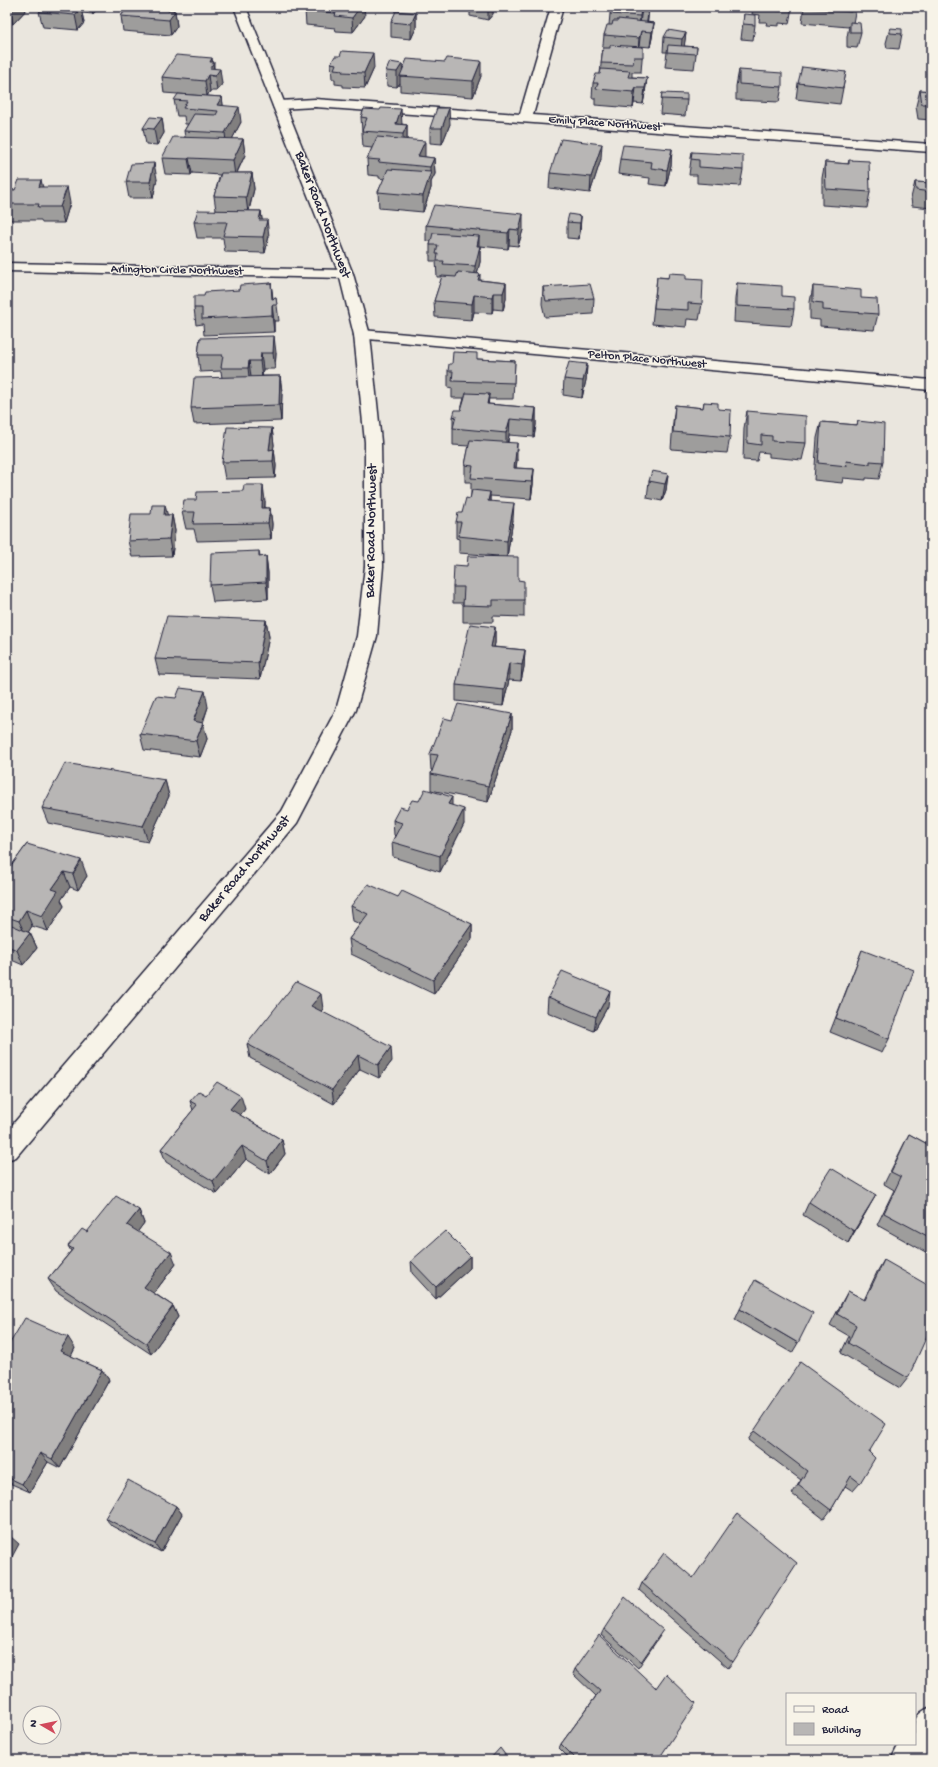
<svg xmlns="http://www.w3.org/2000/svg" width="938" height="1767" viewBox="0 0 938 1767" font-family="'Gochi Hand',sans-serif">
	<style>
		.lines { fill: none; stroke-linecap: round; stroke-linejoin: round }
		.street-casing { stroke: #22223b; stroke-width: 3 }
		.secondary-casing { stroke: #22223b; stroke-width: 3 }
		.street { fill: #f7f3e8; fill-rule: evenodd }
		.secondary { fill: #f7f3e8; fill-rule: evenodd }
		.wall { fill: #9e9d9c; stroke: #22223b }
		.shaded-wall { fill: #817f7f; stroke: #22223b }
		.building { fill: #b8b6b5; stroke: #22223b }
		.labels { text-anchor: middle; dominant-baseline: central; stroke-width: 3; stroke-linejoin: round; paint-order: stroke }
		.far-street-label { font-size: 12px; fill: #22223b; stroke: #f7f3e8 }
		.street-label { font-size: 14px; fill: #22223b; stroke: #f7f3e8 }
	</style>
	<rect width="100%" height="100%" fill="#eae6de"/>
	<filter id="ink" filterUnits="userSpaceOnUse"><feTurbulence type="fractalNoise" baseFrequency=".025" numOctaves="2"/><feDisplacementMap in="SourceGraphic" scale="8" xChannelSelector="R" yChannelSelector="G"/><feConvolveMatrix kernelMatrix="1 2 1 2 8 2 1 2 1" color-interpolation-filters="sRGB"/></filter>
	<g filter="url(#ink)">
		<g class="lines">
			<defs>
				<g id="street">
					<polygon points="551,7 563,7 533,115 931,144 931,152 315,107 279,109 274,108 273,105 274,102 279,101 315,99 520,114"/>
					<polygon points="7,263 346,270 351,271 353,274 351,277 346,278 7,271"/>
					<polygon points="362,330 931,380 931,390 357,338 354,335 357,332"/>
					<path d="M 931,1707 L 931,1752 L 926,1760 L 891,1760 L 899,1744 L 915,1744 C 915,1724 910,1716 931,1707 Z"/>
				</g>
				<polygon id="secondary" points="234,7 246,7 353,274 370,335 381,442 383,566 377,636 356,710 297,823 16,1157 7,1160 7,1131 282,811 336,710 357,636 365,566 365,442 354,335 339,274"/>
			</defs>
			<use href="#street" class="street-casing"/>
			<use href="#secondary" class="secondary-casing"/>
			<use href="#street" class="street"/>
			<use href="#secondary" class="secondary"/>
		</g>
		<g class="wall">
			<polygon points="7,7 27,9 13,24 7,23"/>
			<polygon points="70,7 95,7 96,10 93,14 82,13 84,23 78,30 43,27 39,12"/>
			<polygon points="96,7 173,7 173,11 175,11 177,26 171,35 123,31 121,16 126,9 96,8"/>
			<polygon points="470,7 493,7 493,14 488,20 470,16"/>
			<polygon points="649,7 647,22 654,23 652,38 650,47 639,46 639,47 643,47 641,72 632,72 632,77 647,78 645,93 643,104 634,103 633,108 595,105 595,98 592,98 593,83 600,74 604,35 609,25 610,14"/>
			<polygon points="753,7 792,7 789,24 779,23 779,26 766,25 767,22 759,22 760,15 752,14"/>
			<polygon points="804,7 856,7 853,23 861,32 857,48 847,47 847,37 849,26 848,27 802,23"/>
			<polygon points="305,10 365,16 353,32 336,31 335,28 306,25"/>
			<polygon points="416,13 416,28 411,39 391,37 391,22"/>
			<polygon points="744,14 755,25 753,40 741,39"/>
			<polygon points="890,28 902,34 899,49 887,48 886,43"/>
			<polygon points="686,33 684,46 697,47 694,69 665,67 667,52 663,52 664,37"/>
			<polygon points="931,33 931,46 930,37"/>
			<polygon points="214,62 214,68 222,84 217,91 210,91 207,96 222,97 223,106 241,122 232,139 243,139 245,155 237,173 252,173 254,189 249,211 261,211 262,220 269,236 265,253 225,252 223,238 197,238 194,222 216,210 214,196 220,175 192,173 191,175 165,174 162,158 185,137 184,131 188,124 185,124 184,116 177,116 174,100 205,96 164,93 162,77"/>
			<polygon points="331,63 374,68 365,88 343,87 343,85 335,84 335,79 332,79"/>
			<polygon points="402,64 402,70 481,76 473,97 400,91 400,83 397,87 387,86 386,71"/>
			<polygon points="739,70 782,87 779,102 736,100 736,86"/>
			<polygon points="846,72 840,104 796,99 798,83"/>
			<polygon points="920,90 931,91 931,120 918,119 916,106"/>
			<polygon points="662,93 687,100 685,116 660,114"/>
			<polygon points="364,109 402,124 407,125 407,140 425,157 434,158 435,174 431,182 431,188 423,212 379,208 378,192 384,179 379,178 379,176 368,175 367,159 372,148 363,147 361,117"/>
			<polygon points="162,118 164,133 157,145 146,144 143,128"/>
			<polygon points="450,124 442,144 430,143 430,128"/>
			<polygon points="672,149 671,165 666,186 649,184 650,178 618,174 620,159"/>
			<polygon points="692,152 743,170 740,186 697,183 697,175 689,175"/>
			<polygon points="601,159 590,193 549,188 550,173"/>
			<polygon points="849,160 870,192 867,208 822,205 822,178 825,162 848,164"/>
			<polygon points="157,179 153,198 129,198 126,182"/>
			<polygon points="915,182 931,183 931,208 912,206 911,198"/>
			<polygon points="43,187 70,203 64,223 42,223 41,220 7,220 7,190 15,190"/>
			<polygon points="581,216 580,232 579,239 567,238 567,222"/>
			<polygon points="426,225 523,230 518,246 509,245 508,249 480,246 480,262 477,273 480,274 480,280 506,283 506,299 503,310 493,309 492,313 474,312 472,320 435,317 434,301 442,277 437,277 436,261 430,261 430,245 431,241 426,241"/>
			<polygon points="657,277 686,279 702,304 699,320 687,319 686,327 652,324"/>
			<polygon points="271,283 273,299 276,298 279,321 274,321 274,332 204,335 203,324 196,325 194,308 204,296 239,290"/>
			<polygon points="737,283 782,296 794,309 791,326 734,322 735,299"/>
			<polygon points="813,286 861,298 878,314 874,330 820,326 820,320 810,319 810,302"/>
			<polygon points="543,287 594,298 593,314 545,317 542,304"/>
			<polygon points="200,338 276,353 275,369 263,369 262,376 280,376 282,392 281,421 194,424 191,408 222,378 221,371 200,372 198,355"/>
			<polygon points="477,359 515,361 513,399 488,399 488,404 536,408 536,425 534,437 509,435 508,443 517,460 516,468 534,469 533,485 531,499 490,496 490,501 513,520 507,557 518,580 524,600 524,617 493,616 493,622 463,622 463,603 453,603 453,587 467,566 498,556 459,553 459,539 456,538 456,522 462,513 470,499 471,494 471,482 465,482 465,465 469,446 453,445 453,417 461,410 464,398 452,398 452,388 448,387 448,371 452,364"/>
			<polygon points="587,364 586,380 582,398 563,395 564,379"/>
			<polygon points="704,402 718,409 730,437 727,453 671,449 673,422 675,405 703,408"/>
			<polygon points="747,411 806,443 802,460 769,457 769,453 759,452 757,461 743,460 744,428"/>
			<polygon points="858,421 883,462 879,479 866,478 866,480 843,478 842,483 814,480 817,438 821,422 857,425"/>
			<polygon points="272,428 274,445 273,449 274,449 276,466 275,478 225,479 222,462"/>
			<polygon points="668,474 666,490 662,501 647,498 649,481"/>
			<polygon points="265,501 265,508 270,508 272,524 271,539 197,541 194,529 186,529 182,512"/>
			<polygon points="168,515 172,515 175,531 172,556 132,557 128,541"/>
			<polygon points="259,551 260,557 266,556 268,573 268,599 213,602 210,585"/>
			<polygon points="266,620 269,637 260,679 159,675 155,659"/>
			<polygon points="495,627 495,643 494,647 525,650 524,667 521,681 509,680 503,706 456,701 456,685"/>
			<polygon points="208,707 203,723 207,739 200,757 144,750 140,734"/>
			<polygon points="512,714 512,730 488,802 431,790 431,774 432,770 431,770 430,754 452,720"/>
			<polygon points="165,780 169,796 148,842 48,823 42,808"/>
			<polygon points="419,801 452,805 464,824 440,872 393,857 392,842 395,836 394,835 393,820 407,809"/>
			<polygon points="27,844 87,876 78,890 70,887 61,900 64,906 48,931 32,926 28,932 30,933 37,948 23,965 7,958 7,872"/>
			<polygon points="398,897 472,924 472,939 434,994 351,954 349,939 360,924 353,921 351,906"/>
			<polygon points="862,950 889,1039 882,1053 830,1032"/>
			<polygon points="548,997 608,1006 594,1031 547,1012"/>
			<polygon points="323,1009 321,1011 392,1061 379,1078 360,1069 334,1104 250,1058 247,1044"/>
			<polygon points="206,1095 245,1109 240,1115 282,1140 285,1154 270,1174 246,1159 217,1194 166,1162 161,1149 193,1110 190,1101"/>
			<polygon points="909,1134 931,1146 931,1255 877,1225 894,1190 884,1184"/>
			<polygon points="809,1202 869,1207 848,1243 803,1215"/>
			<polygon points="139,1210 144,1223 137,1232 176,1264 154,1293 173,1306 178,1317 151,1354 56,1291 48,1279 71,1251 68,1246 87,1232"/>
			<polygon points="470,1256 470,1268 436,1299 412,1273 411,1261"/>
			<polygon points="884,1260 908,1378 900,1388 841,1353 849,1336 830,1325 842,1302 848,1291 864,1300 877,1272"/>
			<polygon points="740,1309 798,1343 792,1353 735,1320"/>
			<polygon points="7,1348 75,1348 71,1356 102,1370 109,1380 60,1468 48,1462 30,1492 7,1482"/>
			<polygon points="754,1431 869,1452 860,1483 853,1491 845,1486 831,1510 824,1519 792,1494 801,1480 748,1440"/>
			<polygon points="176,1506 182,1514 161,1552 112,1526 105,1518"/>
			<polygon points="693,1578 733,1662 728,1668 639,1590 642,1583"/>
			<polygon points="604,1629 660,1636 638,1668 601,1635"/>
			<polygon points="575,1669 656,1687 658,1760 571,1760 559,1748 561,1744 596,1696 573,1674"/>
		</g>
		<g class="shaded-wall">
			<polygon points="12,7 27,7 27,9 13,24 10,9"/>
			<polygon points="91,7 95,7 96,10 93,14"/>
			<polygon points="170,7 173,7 174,13 175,11 177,26 171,35 168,11"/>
			<polygon points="360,7 364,7 365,16 353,32 352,18"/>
			<polygon points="488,7 493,7 493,14 488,20"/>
			<polygon points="642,7 640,24 639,31 640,16"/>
			<polygon points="649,7 648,20 647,24 648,9"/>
			<polygon points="81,8 84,23 78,30 75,15"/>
			<polygon points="416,13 416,28 411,39 411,24"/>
			<polygon points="654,23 652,38 650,47 652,32"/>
			<polygon points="641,31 639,46 638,53 639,38"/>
			<polygon points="686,33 684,48 681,53 682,39"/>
			<polygon points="373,53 374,68 365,88 364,73"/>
			<polygon points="212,58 215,75 220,69 222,84 217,91 215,76 211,76 210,62"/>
			<polygon points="481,61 481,76 473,97 473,81"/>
			<polygon points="402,64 403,76 400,76 400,83 397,87 397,72"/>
			<polygon points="208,75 210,91 207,96 205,81"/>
			<polygon points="647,78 645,93 643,104 645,88"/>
			<polygon points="636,88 634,103 633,108 634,92"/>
			<polygon points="222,97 224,112 217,105"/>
			<polygon points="239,107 241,122 227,149 225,133"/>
			<polygon points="449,108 450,124 442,144 442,128"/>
			<polygon points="401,109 402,125 396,124"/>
			<polygon points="162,118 164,133 157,145 154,129"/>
			<polygon points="407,125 407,140 403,150 403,134"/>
			<polygon points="243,139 245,155 235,176 233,160"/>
			<polygon points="425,141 425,157 418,156"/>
			<polygon points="602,144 601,159 590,193 591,177"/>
			<polygon points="672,149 671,165 666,186 667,170"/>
			<polygon points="189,158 192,173 191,175 188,159"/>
			<polygon points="434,158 435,174 431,182 431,188 423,212 423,196 430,173 430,167"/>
			<polygon points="154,163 157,179 153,198 150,182"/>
			<polygon points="252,173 254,189 248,213 246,197"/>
			<polygon points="41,180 45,196 39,187"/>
			<polygon points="67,187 70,203 64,223 60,207"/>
			<polygon points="261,211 263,227 259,220"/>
			<polygon points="523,214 523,230 518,246 519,230"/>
			<polygon points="581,216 580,232 579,239 580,223"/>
			<polygon points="267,220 269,236 265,253 263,237"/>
			<polygon points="510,229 509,245 508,249 508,233"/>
			<polygon points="479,236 479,251 480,246 480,262 475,282 475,266 477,246"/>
			<polygon points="271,283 273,300 272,299"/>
			<polygon points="506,283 506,299 503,310 503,293"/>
			<polygon points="493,293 493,309 492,313 492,297"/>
			<polygon points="474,295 474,312 472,320 472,304"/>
			<polygon points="272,305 274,321 274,332 272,315"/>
			<polygon points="274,336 276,353 275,369 273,353"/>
			<polygon points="261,353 263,369 262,377 260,361"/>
			<polygon points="249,361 251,377 250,385 248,368"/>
			<polygon points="587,364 586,380 582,398 583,381"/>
			<polygon points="280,376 282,392 281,421 279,405"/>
			<polygon points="489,394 488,411 487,404"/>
			<polygon points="536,408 536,425 534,437 534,421"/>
			<polygon points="510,419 509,435 506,449 506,433"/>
			<polygon points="272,428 274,445 272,461 269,450"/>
			<polygon points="517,443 517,460 514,481 514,468"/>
			<polygon points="274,449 276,466 275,478 273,461"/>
			<polygon points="534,469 533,485 531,499 532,482"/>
			<polygon points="668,474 666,490 662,501 665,484"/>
			<polygon points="263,485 265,501 264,523 262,508"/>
			<polygon points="490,492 490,508 488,501"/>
			<polygon points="514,503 513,520 507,557 507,541"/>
			<polygon points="165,505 169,521 164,515"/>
			<polygon points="270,508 272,524 271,539 268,523"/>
			<polygon points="172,515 175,531 172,556 169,539"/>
			<polygon points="266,556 268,573 268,599 266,582"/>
			<polygon points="266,620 269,637 260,679 258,663"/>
			<polygon points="495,627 495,643 491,663 491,647"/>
			<polygon points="525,650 524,667 521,681 522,665"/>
			<polygon points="509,663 509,680 503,706 504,690"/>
			<polygon points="205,691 208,707 197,738 193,721"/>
			<polygon points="512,714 512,730 488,802 488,786"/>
			<polygon points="203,723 207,739 200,757 196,741"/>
			<polygon points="165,780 169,796 148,842 143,826"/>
			<polygon points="452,797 452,813 448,804"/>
			<polygon points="464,809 464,824 440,872 440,856"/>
			<polygon points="81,860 87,876 78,890 73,874"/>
			<polygon points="64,872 70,887 61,900 64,906 48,931 42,916 52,889"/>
			<polygon points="26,910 32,926 26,936 19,921"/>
			<polygon points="472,924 472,939 434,994 433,980"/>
			<polygon points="30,933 37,948 23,965 17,950"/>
			<polygon points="610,991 608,1006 594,1031 596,1017"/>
			<polygon points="321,994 323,1009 314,1020 311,1006"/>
			<polygon points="391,1047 392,1061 379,1078 378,1065"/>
			<polygon points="358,1055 360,1069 334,1104 332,1090"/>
			<polygon points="241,1096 245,1109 234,1123 230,1109"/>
			<polygon points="282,1140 285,1154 270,1174 267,1161"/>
			<polygon points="242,1146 246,1159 217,1194 213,1181"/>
			<polygon points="876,1195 848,1243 854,1231"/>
			<polygon points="139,1210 144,1223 133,1238 127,1225"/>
			<polygon points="171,1252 176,1264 150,1298 144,1287"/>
			<polygon points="470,1256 470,1268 436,1299 436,1287"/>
			<polygon points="173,1306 178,1317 151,1354 146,1343"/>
			<polygon points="68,1337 75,1348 68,1362 60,1351"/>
			<polygon points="102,1370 109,1380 60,1468 52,1459"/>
			<polygon points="40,1453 48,1462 30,1492 22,1484"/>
			<polygon points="176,1506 182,1514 161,1552 155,1544"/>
			<polygon points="10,1536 19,1544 7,1566 7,1541"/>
		</g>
		<g class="building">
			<polygon points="7,7 12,7 10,9 7,9"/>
			<polygon points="44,7 64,7 81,8 75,15 39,12"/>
			<polygon points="128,7 170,7 168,11 175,11 169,20 121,16"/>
			<polygon points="307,7 360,7 352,18 335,16 336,13 305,10"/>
			<polygon points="611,7 649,7 648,9 641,9 640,16 610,14"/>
			<polygon points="762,7 792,7 792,9 781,8 781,11 769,10 769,8"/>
			<polygon points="805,7 856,7 855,11 851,11 851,12 805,8"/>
			<polygon points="396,11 416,13 411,24 391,22"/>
			<polygon points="744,14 755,15 755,25 743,24"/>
			<polygon points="618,19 654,23 652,32 641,31 639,38 604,35 607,25 612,25 613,21 618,21"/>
			<polygon points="850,22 860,23 861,32 850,32"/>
			<polygon points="890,28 902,29 902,34 890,33"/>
			<polygon points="668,30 686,33 682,39 664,37"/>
			<polygon points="610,45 643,47 643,57 634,57 633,64 601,63 603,48 610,48"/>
			<polygon points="668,45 697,47 696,54 667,52"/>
			<polygon points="342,51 373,53 364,73 342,72 343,70 334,69 336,64 331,63 335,56 340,56"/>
			<polygon points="176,55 212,58 210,62 214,62 210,68 220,69 215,76 208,75 205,81 162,77"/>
			<polygon points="447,58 481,61 473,81 400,76 407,59 445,62"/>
			<polygon points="390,62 402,64 397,72 386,71"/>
			<polygon points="802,67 846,72 843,88 798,83"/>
			<polygon points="601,69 630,71 628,77 647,78 645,88 636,88 634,92 596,89 598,83 593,83 596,74 600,74"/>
			<polygon points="739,70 782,73 782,87 739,84"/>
			<polygon points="920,90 931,91 931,104 922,104"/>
			<polygon points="662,93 687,94 687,100 661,99"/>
			<polygon points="178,94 222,97 217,105 239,107 225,133 184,131 194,114 216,115 218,111 183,108 187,101 174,100"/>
			<polygon points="381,108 401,109 396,124 407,125 403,134 362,131 367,118 361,117 364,109 380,110"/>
			<polygon points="437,108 449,108 442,128 430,128"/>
			<polygon points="150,117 162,118 154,129 143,128"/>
			<polygon points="173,137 243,139 233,160 189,158 188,159 162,158"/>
			<polygon points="377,137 425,141 418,156 434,158 430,167 378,162 380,160 367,159"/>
			<polygon points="561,139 602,144 591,177 550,173"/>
			<polygon points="623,145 672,149 667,170 651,168 652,162 620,159"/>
			<polygon points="692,152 743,155 743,170 699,167 699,160 691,159"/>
			<polygon points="849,160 869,161 870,192 826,189 825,162 849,164"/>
			<polygon points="154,163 150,182 126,182 131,164"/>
			<polygon points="388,169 431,172 423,196 378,192"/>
			<polygon points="221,173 252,173 246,197 214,196"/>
			<polygon points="19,180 41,180 39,187 67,187 60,207 38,207 39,204 7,204 7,190 15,190"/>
			<polygon points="915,182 931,183 931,192 916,190"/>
			<polygon points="434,205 523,214 519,230 510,229 508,233 426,225"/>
			<polygon points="198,210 261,211 259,220 267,220 263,237 223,236 227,222 194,222"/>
			<polygon points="569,214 581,216 580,223 567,222"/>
			<polygon points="433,233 479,236 477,246 480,246 475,266 443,264 444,261 437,261 438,254 436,254 438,245 430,245"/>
			<polygon points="458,272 480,274 478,280 506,283 503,293 493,293 492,297 474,295 472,304 434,301 442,276 456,277"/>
			<polygon points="669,273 686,274 686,279 703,280 702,304 688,303 688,310 654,308 657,277 668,278"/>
			<polygon points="271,283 272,299 276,298 277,305 272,305 272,315 202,319 202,308 194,308 194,296 204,296 205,292 239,290 240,285"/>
			<polygon points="737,283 782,286 782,296 794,297 794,309 737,306"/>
			<polygon points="590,284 594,298 546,301 543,287"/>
			<polygon points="813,286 861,290 861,298 877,299 878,314 823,310 823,303 813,302"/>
			<polygon points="274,336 273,353 261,353 260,361 249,361 248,368 221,368 223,355 198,355 200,338"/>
			<polygon points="453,352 477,353 477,359 515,361 514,383 452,381 453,371 448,371 449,364 452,364"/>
			<polygon points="569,362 587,364 583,381 564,379"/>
			<polygon points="280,376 279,405 191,408 194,378"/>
			<polygon points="466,393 489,394 487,404 536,408 534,421 510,419 506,433 453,428 456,416 453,417 455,410 461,410"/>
			<polygon points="704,402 718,403 718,409 731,410 730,437 673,432 675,405 703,408"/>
			<polygon points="747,411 806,416 806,443 772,441 772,436 761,435 761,445 747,443"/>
			<polygon points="858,421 884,424 883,462 870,461 870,464 846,461 847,466 818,463 821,422 857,425"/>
			<polygon points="227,427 272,428 269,450 274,449 273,461 222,462"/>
			<polygon points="470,440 517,443 514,468 534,469 532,482 471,478 473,466 465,465"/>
			<polygon points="652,471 668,474 665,484 649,481"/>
			<polygon points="244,485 263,485 262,508 270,508 268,523 193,524 195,512 182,512 184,500 196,500 197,492 243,491"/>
			<polygon points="472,490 490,492 488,501 514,503 507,541 458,536 461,522 456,522 458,513 462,513 466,498 470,499"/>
			<polygon points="152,505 165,505 164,515 172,515 169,539 128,541 131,514 151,514"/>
			<polygon points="259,551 259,557 266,556 266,582 210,585 211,553"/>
			<polygon points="468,556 518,557 518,580 524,581 524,600 493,600 493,606 463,605 464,587 453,587 454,565 467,566"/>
			<polygon points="167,616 266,620 258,663 155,659"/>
			<polygon points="470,624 495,627 491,647 525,650 522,665 509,663 504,690 456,685"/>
			<polygon points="180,688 205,691 193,721 203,723 196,741 140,734 156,696 176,698"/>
			<polygon points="458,704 512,714 488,786 431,774 438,755 430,754 444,718 452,720"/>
			<polygon points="65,763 165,780 143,826 42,808"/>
			<polygon points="425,789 452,797 448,804 464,809 440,856 392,842 402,823 393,820 400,807 407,809 412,800 419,801"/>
			<polygon points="27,844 81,860 73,874 64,872 52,889 58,891 42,916 26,910 19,921 7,917 7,872"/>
			<polygon points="368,884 398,897 402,891 472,924 433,980 349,939 368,914 351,906"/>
			<polygon points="7,923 30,933 17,950 7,946"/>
			<polygon points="862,950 914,970 889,1039 836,1018"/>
			<polygon points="562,971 610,991 596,1017 548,997"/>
			<polygon points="296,982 321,994 311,1006 391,1047 378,1065 358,1055 332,1090 247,1044"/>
			<polygon points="217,1082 241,1096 230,1109 282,1140 267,1161 242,1146 213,1181 161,1149 197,1105 190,1101 199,1091 206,1095"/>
			<polygon points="909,1134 931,1146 931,1238 884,1213 901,1177 891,1172"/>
			<polygon points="831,1168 876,1195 854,1231 809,1202"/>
			<polygon points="116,1196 139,1210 127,1225 171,1252 144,1287 173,1306 146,1343 48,1279 73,1249 68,1246 82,1229 87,1232"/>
			<polygon points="445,1231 470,1256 436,1287 411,1261"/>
			<polygon points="884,1260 931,1287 931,1327 908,1378 848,1343 856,1325 837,1314 848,1291 865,1300"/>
			<polygon points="755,1280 813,1313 798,1343 740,1309"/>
			<polygon points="25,1318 68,1337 60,1351 102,1370 52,1459 40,1453 22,1484 7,1477 7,1348"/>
			<polygon points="800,1362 886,1424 869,1452 875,1458 860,1483 851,1476 831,1510 798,1485 807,1471 754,1431"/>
			<polygon points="128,1480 176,1506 155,1544 105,1518"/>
			<polygon points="737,1514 797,1563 733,1662 642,1583 664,1553 693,1578"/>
			<polygon points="7,1535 10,1536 7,1541"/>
			<polygon points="625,1597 663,1630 641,1662 604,1629"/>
			<polygon points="599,1635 656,1688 666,1674 696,1703 658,1760 577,1760 561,1744 600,1691 575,1669"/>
			<polygon points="500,1748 509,1760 489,1760"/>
		</g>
	</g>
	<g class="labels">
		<g class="far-street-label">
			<text transform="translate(605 124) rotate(4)">Emily Place Northwest</text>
			<text transform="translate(177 271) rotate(1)">Arlington Circle Northwest</text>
			<text transform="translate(647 360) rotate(5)">Pelton Place Northwest</text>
		</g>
		<g class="street-label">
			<text transform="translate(322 215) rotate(69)">Baker Road Northwest</text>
			<text transform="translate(372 531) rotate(-89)">Baker Road Northwest</text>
			<text transform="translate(245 869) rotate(-50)">Baker Road Northwest</text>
		</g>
	</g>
	<rect width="938" height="1767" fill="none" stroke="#f7f3e8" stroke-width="24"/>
	<rect x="12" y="12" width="914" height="1743" fill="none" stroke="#22223b" stroke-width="1.5" filter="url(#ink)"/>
	<rect x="786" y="1693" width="130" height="52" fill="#f7f3e8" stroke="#a29fa3"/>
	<rect x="794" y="1706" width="20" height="6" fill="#f7f3e8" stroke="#a29fa3"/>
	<text x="822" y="1713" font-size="12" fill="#22223b">Road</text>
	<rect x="794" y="1723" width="20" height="12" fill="#b8b6b5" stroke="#a29fa3"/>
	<text x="822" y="1733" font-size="12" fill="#22223b">Building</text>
	<g transform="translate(42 1725) rotate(279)"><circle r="19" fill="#f7f3e8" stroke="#a29fa3"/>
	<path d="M0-3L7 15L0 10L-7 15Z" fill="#d1495b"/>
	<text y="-6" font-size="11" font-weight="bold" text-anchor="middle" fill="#22223b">N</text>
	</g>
</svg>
